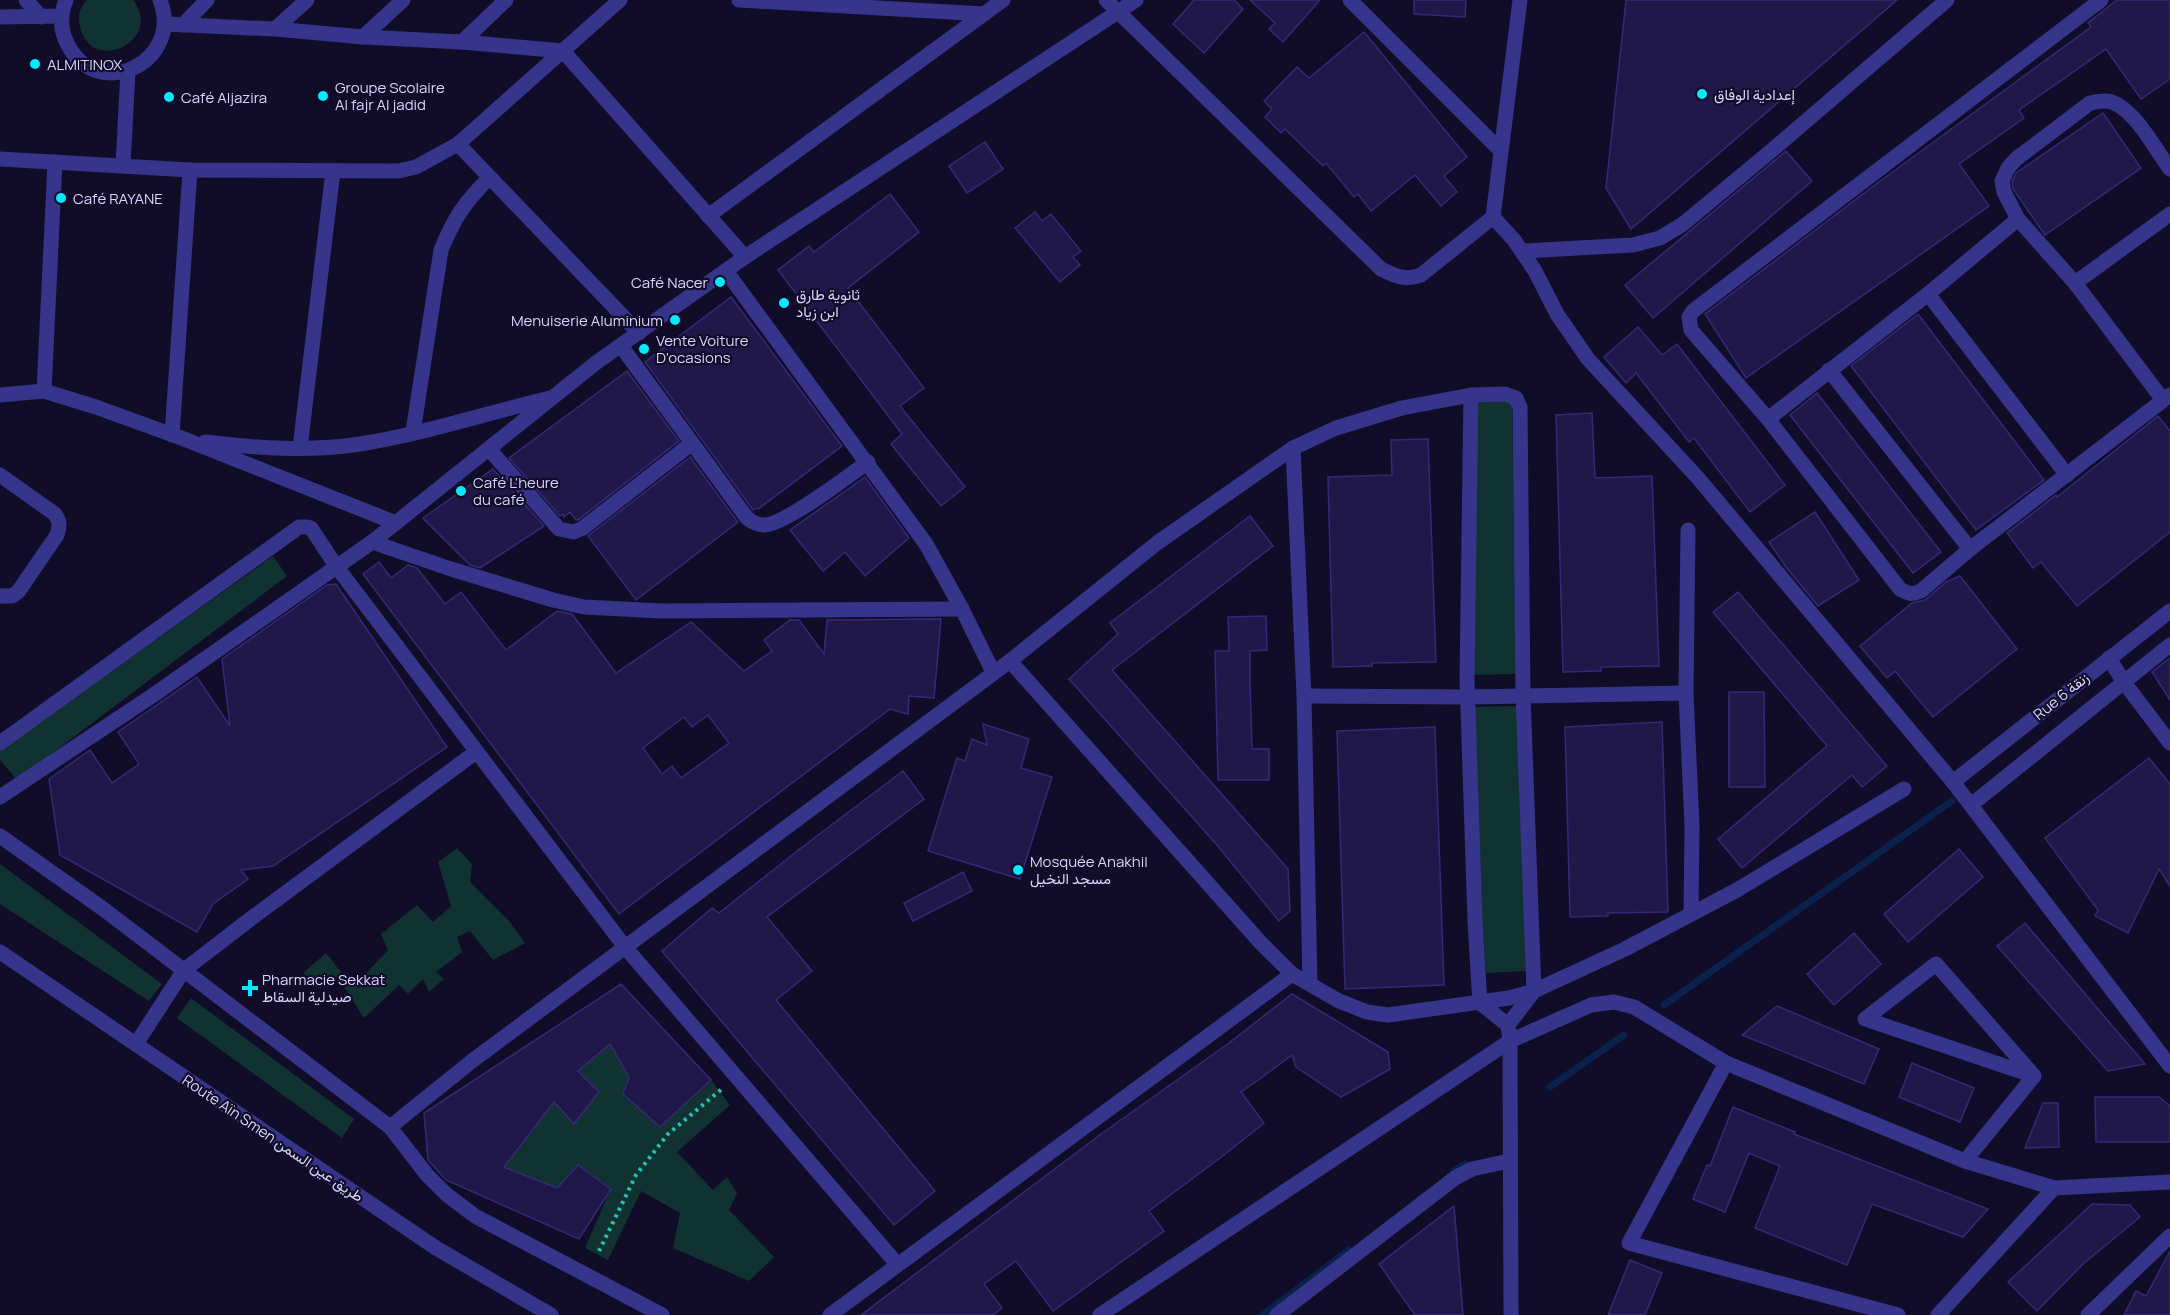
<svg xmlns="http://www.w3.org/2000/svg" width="2170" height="1315" viewBox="0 0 2170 1315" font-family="Manrope,Vazirmatn,sans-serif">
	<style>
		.green { fill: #103231 }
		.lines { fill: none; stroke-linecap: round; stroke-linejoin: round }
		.stream { stroke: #08224d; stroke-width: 7 }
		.building { fill: #21184a; stroke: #362878; stroke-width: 1.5; fill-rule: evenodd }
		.path { stroke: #25c3b6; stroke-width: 4; stroke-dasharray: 3 4.5; stroke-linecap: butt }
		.minor { stroke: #36348b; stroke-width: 15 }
		.tertiary { stroke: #36348b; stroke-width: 15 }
		.poi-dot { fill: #00eaff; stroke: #110d28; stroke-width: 2 }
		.labels { text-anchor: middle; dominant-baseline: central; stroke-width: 4.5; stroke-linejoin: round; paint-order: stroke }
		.poi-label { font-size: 15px; fill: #d8d4ff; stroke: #110d28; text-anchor: start }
		.street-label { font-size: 15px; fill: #d8d4ff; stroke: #110d28 }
	</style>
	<rect width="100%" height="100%" fill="#110d28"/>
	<g class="green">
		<path d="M 87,0 L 133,0 C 165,41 90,76 80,26 C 77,16 80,7 87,0 Z"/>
		<polygon points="1476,401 1512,401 1516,674 1467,675"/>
		<polygon points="273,556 287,576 17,780 0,760 0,751"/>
		<polygon points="1520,706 1526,971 1486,973 1467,707"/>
		<polygon points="457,848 472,864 470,882 510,922 525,943 493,960 470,931 457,937 462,952 436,972 444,979 429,992 423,979 408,994 399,985 364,1018 338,977 317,987 303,973 326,953 345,977 357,983 388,950 381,934 417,905 433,922 451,906 438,862"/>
		<polygon points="0,864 162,984 149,1001 0,904"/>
		<polygon points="191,998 354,1119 342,1138 177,1018"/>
		<polygon points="610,1044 629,1077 624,1094 660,1127 711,1080 730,1105 677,1152 713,1190 727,1177 737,1193 729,1210 774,1257 749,1281 673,1248 680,1213 641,1191 608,1260 585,1248 611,1188 578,1165 557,1188 504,1167 554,1102 575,1123 599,1092 578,1071"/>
	</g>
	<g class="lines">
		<g class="stream">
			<polyline points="1664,1005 1952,801"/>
			<polyline points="1550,1087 1624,1035"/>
			<polyline points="1454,1171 1465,1164"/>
			<polyline points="1263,1315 1349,1250"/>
		</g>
	</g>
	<g class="building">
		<polygon points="1194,0 1234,0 1243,9 1204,53 1173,24"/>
		<polygon points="1250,0 1320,0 1283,42 1269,29 1275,23"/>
		<polygon points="1414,0 1466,0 1465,17 1414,14"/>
		<polygon points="1626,0 1897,0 1631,229 1606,188"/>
		<polygon points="2117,0 2170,0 2170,79 2141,99 2106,49 2019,110 2024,118 1959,164 1989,206 1746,378 1705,314 1868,190 2091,27 2088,23"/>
		<polygon points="1364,32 1467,157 1444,176 1457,192 1441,206 1415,175 1371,211 1358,194 1354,197 1326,163 1323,166 1285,129 1281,133 1265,117 1272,109 1264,101 1297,67 1309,78"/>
		<polygon points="2103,113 2141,168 2045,235 2013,189 2012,182 2016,173"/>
		<polygon points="985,142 1003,169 967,193 949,166"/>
		<polygon points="1786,151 1812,181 1653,318 1625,285"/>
		<polygon points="890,194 919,232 848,288 924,388 900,406 965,487 941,506 891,444 902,434 778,270 809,246 814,252"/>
		<polygon points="1035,212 1042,221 1051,214 1081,251 1073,257 1080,265 1060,282 1015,228"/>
		<polygon points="731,297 842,446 758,509 756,508 753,510 645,362"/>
		<polygon points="1918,314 2044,480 1976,530 1851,366"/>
		<polygon points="1638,327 1662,355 1677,344 1785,485 1750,512 1694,438 1689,442 1636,373 1626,383 1604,357"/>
		<polygon points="627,371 679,441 578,520 576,520 570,512 564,517 563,514 560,516 509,458"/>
		<polygon points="1817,393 1941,552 1913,573 1790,415"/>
		<polygon points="1592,413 1595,478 1652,476 1659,666 1601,667 1601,671 1563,672 1556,415"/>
		<polygon points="2158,416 2170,431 2170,532 2077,606 2041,562 2033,568 2007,533 2056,495 2057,497"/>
		<polygon points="1428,439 1436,662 1372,663 1372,666 1333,667 1328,477 1392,475 1391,440"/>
		<polygon points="690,457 738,522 636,600 588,536"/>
		<polygon points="493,469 544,526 480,568 470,565 423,518"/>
		<polygon points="865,477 909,538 865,576 845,552 823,571 790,530"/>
		<polygon points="1815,512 1859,580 1818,606 1786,567 1769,542"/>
		<polygon points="1250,516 1273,546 1112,670 1288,869 1290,911 1279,921 1217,845 1069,679 1118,634 1110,623"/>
		<path d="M 379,562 L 391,578 L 408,565 L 417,568 L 445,604 L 461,592 L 506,650 L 557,611 L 572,614 L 616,673 L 691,622 L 744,671 L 772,651 L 764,640 L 790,620 L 799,620 L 824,654 L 827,620 L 941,619 L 934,698 L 909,696 L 908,714 L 890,709 L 619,914 L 363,574 ZM 708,715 L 729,743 L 681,778 L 672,766 L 662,774 L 643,748 L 684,717 L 692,727 Z"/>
		<polygon points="1960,576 2017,649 1933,717 1895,671 1887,678 1860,646 1912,603 1925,600 1946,582"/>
		<polygon points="336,584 447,747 273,866 241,870 248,879 213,904 197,932 60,855 49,779 90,750 112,783 139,764 118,732 197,677 230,726 222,659 327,585"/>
		<polygon points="1738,592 1887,766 1862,787 1852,775 1742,868 1718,839 1827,746 1713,612"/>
		<polygon points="1266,616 1267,650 1250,651 1250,682 1252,749 1269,749 1269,780 1218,780 1215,651 1229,651 1228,617"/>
		<polygon points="2170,658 2170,700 2152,672"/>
		<polygon points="1729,692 1764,692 1765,787 1729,787"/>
		<polygon points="1662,722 1668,912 1608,913 1608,916 1570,917 1565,727"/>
		<polygon points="983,724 1029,739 1021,768 1052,777 1020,879 928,851 957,758 965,761 972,739 987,745"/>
		<polygon points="1435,727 1444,985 1345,989 1337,731"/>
		<polygon points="2149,758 2170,784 2170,886 2159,869 2128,933 2095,916 2098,910 2045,838"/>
		<polygon points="903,771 924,799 767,917 812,971 776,1000 935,1191 894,1225 662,951 712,908 719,913 801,848"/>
		<polygon points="1959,849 1983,877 1908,942 1884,914"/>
		<polygon points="963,872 972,891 913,921 904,903"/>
		<polygon points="2025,923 2114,1028 2145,1064 2108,1071 1997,946"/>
		<polygon points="1854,933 1881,964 1834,1005 1807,974"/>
		<polygon points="621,984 711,1080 660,1127 623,1094 629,1077 610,1044 578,1071 599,1092 574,1124 554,1102 504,1167 557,1188 578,1165 611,1189 579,1239 446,1180 428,1160 424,1113"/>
		<polygon points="1292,994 1388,1052 1390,1069 1341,1097 1296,1067 1292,1055 1257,1081 1241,1092 1264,1123 1224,1155 1149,1211 1164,1231 1053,1311 1016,1261 984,1284 1002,1308 993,1315 861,1315 1101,1134 1229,1043"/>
		<polygon points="1777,1006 1879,1049 1864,1084 1742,1035"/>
		<polygon points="1912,1063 1974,1088 1960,1122 1899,1097"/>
		<polygon points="2095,1097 2159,1097 2170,1106 2170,1142 2096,1142"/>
		<polygon points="2043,1103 2058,1103 2059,1147 2025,1148"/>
		<polygon points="1733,1107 1795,1132 1794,1134 1988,1209 1963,1237 1872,1204 1847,1265 1755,1228 1780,1166 1749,1153 1725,1212 1693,1199 1707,1165 1710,1166"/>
		<polygon points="2092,1204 2130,1205 2140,1217 2083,1264 2037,1311 2008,1282"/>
		<polygon points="1454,1206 1463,1315 1415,1315 1379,1264"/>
		<polygon points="2170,1251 2170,1315 2124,1315 2136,1291 2146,1296"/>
		<polygon points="1630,1260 1662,1273 1645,1315 1608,1315"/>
	</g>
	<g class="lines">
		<polyline class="path" points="599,1251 636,1175 668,1134 723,1088"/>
		<g class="minor">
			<polyline points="26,0 41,17"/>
			<path d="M 66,0 C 60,15 60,31 68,45 C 98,103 184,62 160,0"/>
			<polyline points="739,0 984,14"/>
			<path d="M 1106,0 L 1381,269 C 1395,276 1406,281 1421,275 L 1493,217 L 1520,0"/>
			<polyline points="1350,0 1500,150"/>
			<path d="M 2101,0 L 1693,311 L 1689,317 L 1691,330 L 1768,419 L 1900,589 C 1908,594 1912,595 1921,591 L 1970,549 L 2170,395"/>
			<polyline points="0,17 62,16"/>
			<polyline points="165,24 275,29 363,37 462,42 563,51 745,257"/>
			<polyline points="183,25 207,0"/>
			<polyline points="275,29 307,0"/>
			<polyline points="363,37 403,0"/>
			<polyline points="462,42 506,0"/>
			<polyline points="458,144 639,333"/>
			<polyline points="0,159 190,170 398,171 416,167 458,144 620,0"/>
			<polyline points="123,165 128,71"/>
			<polyline points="708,216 1003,0"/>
			<polyline points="1493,217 1514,240 1535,271 1557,314 1588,359 1698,478 1953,782 2170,1066"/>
			<polyline points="1522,251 1633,245 1660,238 1683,224 1777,146 1947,0"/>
			<polyline points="726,271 926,544 962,609 993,672"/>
			<polyline points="2075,283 2170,214"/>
			<polyline points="1928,294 2067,475"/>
			<path d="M 621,346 L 747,518 C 752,522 757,525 764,525 C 785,525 848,476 868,462"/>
			<polyline points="1829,370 1970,549"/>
			<polyline points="44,391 55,162"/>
			<polyline points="0,395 44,391 96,407 184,439 396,523"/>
			<polyline points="1471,395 1467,679 1475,921 1480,1003 1508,1025 1510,1041 1511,1315"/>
			<path d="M 2163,400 L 2075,283 L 2018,219 L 2004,192 L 2002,181 L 2008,168 L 2016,159 L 2090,103 C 2100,101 2109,99 2118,105 C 2138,116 2156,150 2170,169"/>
			<polyline points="1768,419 1928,294 2018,219"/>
			<path d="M 413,432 L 441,250 C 454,218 465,202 489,178"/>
			<polyline points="172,435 190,170"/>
			<path d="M 205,442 C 256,448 308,452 360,444 C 424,434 487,413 550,398"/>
			<polyline points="300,448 333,171"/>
			<polyline points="1293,448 1304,696 1310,984"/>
			<polyline points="489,449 559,529 574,532 583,528 691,444"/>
			<path d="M 0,475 L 55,514 C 60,522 60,526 57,535 L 18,592 L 12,596 L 0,596"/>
			<polyline points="1688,530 1686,693 1692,826 1691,913"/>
			<polyline points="372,542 451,569 553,600 584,607 662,611 962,609"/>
			<polyline points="2109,658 2123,681 2170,743"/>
			<polyline points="1010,661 1260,942 1292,974 1339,1001 1367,1012 1388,1015 1509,998 1534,991 1625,949 1737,890 1904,789"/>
			<polyline points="1304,696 1468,697 1686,693"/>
			<polyline points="0,743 299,527 307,527 311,528 336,566 625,947 897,1264"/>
			<polyline points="1953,782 2170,611"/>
			<polyline points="0,797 152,696 372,542 597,362 745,257 1136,0"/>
			<polyline points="1971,805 2170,645"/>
			<polyline points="0,836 102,908 390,1127 427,1175 446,1194 475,1216 662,1315"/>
			<polyline points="136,1044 184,970 253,917 476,752"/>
			<polyline points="1726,1063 1629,1243 1898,1315"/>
			<polyline points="390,1127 472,1061 1010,661 1157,543 1293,448 1336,428 1402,408 1471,395 1505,394 1516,398 1520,407 1523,695 1534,991 1508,1025"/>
			<polyline points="1965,1161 2034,1076 1936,964 1865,1019 2034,1076"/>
			<polyline points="830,1315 1292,974"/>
			<polyline points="1100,1315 1510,1041 1591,1005 1614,1002 1634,1007 1726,1063 1965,1161 2054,1188 2170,1182"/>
			<polyline points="1277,1315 1455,1178 1472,1169 1509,1161"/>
			<polyline points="1938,1315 2054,1188"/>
			<polyline points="2088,1315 2170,1236"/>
		</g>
		<polyline class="tertiary" points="0,952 436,1248 551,1315"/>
	</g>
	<g class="poi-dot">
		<circle cx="35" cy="64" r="6"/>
		<circle cx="1702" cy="94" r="6"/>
		<circle cx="323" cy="96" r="6"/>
		<circle cx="169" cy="97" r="6"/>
		<circle cx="61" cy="198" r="6"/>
		<circle cx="720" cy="282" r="6"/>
		<circle cx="784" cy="303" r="6"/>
		<circle cx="675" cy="320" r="6"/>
		<circle cx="644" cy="349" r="6"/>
		<circle cx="461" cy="491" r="6"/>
		<circle cx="1018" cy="870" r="6"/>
		<path d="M247 979h6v6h6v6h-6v6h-6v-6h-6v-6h6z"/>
	</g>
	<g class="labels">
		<g class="poi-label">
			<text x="47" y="64">ALMITINOX</text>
			<text x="335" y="87">Groupe Scolaire<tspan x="335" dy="17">Al fajr Al jadid</tspan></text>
			<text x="1714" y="94">إعدادية الوفاق</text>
			<text x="181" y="97">Café Aljazira</text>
			<text x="73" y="198">Café RAYANE</text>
			<text x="708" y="282" text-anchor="end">Café Nacer</text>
			<text x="796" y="294">ثانوية طارق<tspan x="796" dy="17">ابن زياد</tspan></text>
			<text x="663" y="320" text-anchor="end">Menuiserie Aluminium</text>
			<text x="656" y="340">Vente Voiture<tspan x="656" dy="17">D'ocasions</tspan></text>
			<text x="473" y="482">Café L'heure<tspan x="473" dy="17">du café</tspan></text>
			<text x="1030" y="861">Mosquée Anakhil<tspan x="1030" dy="17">مسجد النخيل</tspan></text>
			<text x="262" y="979">Pharmacie Sekkat<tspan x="262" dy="17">صيدلية السقاط</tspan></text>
		</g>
		<g class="street-label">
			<text transform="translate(2061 696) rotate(-39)">Rue 6 زنقة</text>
			<text transform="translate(273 1138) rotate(34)">Route Aïn Smen طريق عين السمن</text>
		</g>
	</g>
</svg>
